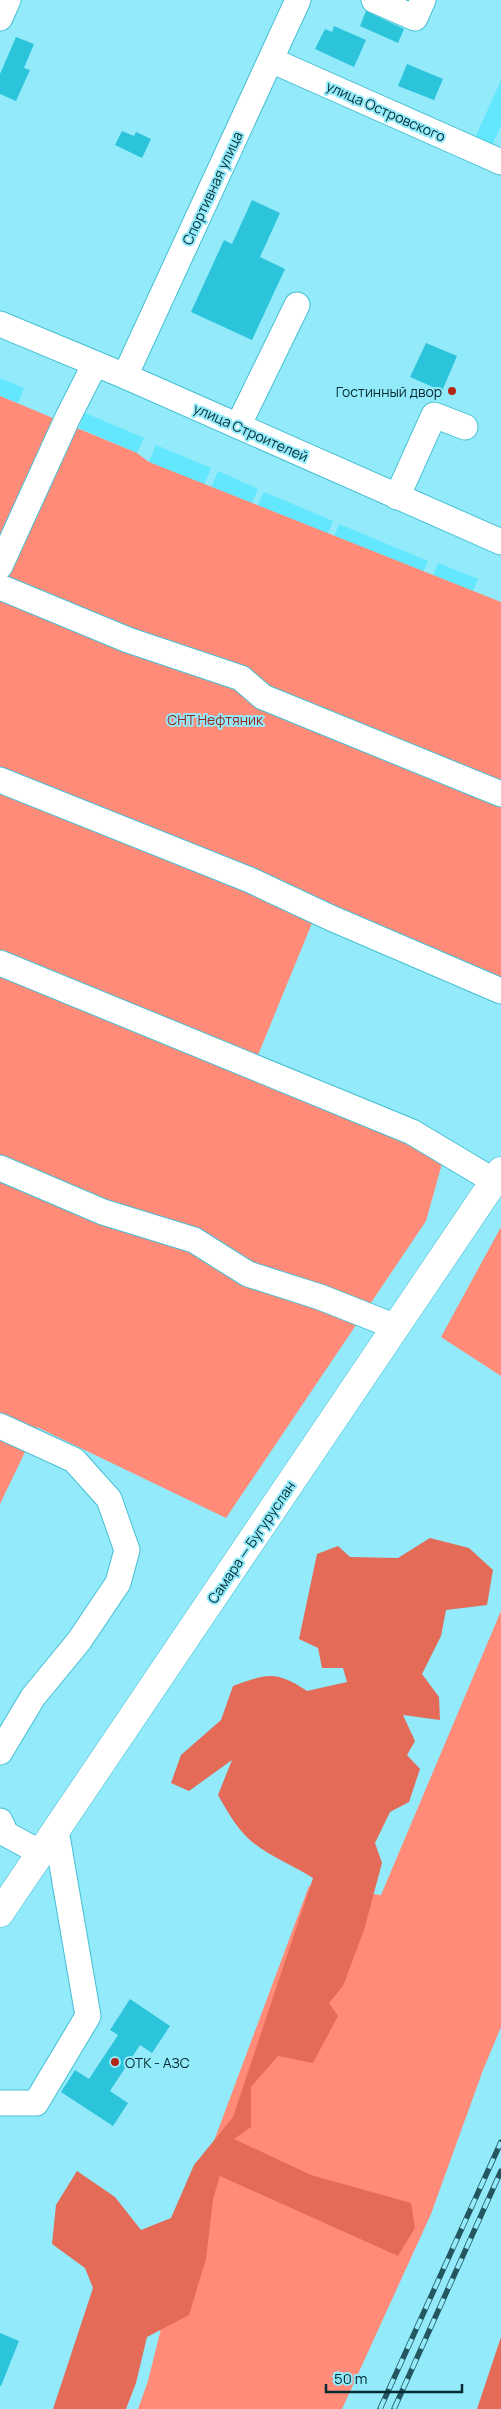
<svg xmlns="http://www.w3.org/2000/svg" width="501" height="2409" viewBox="0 0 501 2409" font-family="Manrope,sans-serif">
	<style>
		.built { fill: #62e7fe }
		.green { fill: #ff8b78 }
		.forest { fill: #e36b58 }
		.building { fill: #2cc4db }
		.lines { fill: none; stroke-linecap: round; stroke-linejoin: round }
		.minor-casing { stroke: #46bfd3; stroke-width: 27 }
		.major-casing { stroke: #46bfd3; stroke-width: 29 }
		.minor { stroke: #fff; stroke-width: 25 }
		.major { stroke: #fff; stroke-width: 28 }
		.rail-casing { stroke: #23565e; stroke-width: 5.5 }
		.rail { stroke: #92eafa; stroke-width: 4; stroke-dasharray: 11; stroke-linecap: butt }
		.poi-dot { fill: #b32515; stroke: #92eafa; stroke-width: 2 }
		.labels { text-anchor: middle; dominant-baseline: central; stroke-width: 4; stroke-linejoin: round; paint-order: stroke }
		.street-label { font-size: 14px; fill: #032b31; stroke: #92eafa }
		.poi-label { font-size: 14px; fill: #032b31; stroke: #92eafa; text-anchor: end }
		.park-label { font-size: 14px; fill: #95281b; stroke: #92eafa }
	</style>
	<rect width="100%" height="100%" fill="#92eafa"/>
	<g class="built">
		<polygon points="501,80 501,125 492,146 475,138"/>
		<polygon points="0,378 24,388 18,403 0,396"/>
		<polygon points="85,413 144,438 137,453 79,428"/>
		<polygon points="156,445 211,468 204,485 149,462"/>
		<polygon points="218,471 258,489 251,505 211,488"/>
		<polygon points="264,492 333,521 327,536 257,507"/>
		<polygon points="339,524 428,561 422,575 333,539"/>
		<polygon points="438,563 478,579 471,595 432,578"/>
	</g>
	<g class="green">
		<polygon points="0,396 137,453 149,462 501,602 501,979 319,906 249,1077 407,1137 443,1160 426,1221 226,1518 37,1427 0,1504"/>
		<polygon points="501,1227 501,1376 441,1337"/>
		<polygon points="501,1611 501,2027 483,2070 431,2214 342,2409 138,2409 148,2381 195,2192 309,1886 381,1895"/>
	</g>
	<g class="forest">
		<path d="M 430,1538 L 469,1548 L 493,1570 L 487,1605 L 446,1610 L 441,1636 L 422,1674 L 439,1697 L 440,1720 L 403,1715 L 415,1741 L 407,1755 L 420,1769 L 409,1802 L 390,1812 L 375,1843 L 382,1863 L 364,1930 L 343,1986 L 329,2003 L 338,2016 L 313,2063 L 278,2056 L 251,2087 L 251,2127 L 234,2139 L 311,2175 L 411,2203 L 415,2228 L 398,2256 L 220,2176 L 213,2199 L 206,2259 L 189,2315 L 147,2337 L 136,2383 L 126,2409 L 53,2409 L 93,2288 L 85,2268 L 52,2244 L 56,2205 L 77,2171 L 115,2197 L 141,2230 L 171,2218 L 194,2165 L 233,2117 L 313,1878 C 291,1864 262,1854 244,1834 C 233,1822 226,1809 218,1795 L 232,1760 L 189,1791 L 171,1783 L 181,1755 L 221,1720 L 233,1686 C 267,1674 275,1670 307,1691 L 347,1682 L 343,1668 L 322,1668 L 318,1648 L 299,1639 L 317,1554 L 338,1546 L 350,1557 L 398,1558 Z"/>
		<polygon points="501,2337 501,2409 477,2409"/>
	</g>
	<g class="building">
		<polygon points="366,11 404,29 398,43 360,26"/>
		<polygon points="334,26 366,40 354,67 315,49 325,29 332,32"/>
		<polygon points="16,37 34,44 24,68 30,70 16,101 0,94 0,74"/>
		<polygon points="407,64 443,79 434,100 398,86"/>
		<polygon points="122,131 134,136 136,132 151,139 142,158 115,145"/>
		<polygon points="252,200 280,213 260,257 285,269 252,340 191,312 224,240 232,244"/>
		<polygon points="426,343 457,356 442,391 410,377"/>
		<polygon points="130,1999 170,2026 152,2053 140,2045 110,2091 128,2103 113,2126 61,2092 75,2070 89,2079 118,2035 110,2030"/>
		<polygon points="0,2333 19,2341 1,2386 0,2386"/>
	</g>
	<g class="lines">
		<defs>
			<g id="minor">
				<polyline points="374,0 415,18 423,0"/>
				<polyline points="0,18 8,0"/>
				<polyline points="271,60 501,162"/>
				<polyline points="0,324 125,376 501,542"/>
				<polyline points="125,376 298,0"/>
				<polyline points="238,426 297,305"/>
				<polyline points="397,497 434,415 465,427"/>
				<polyline points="0,566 68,417 95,364"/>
				<polyline points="0,587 128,640 241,678 263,697 501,794"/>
				<polyline points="0,780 250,880 331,918 501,991"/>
				<polyline points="0,963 412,1132 494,1181"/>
				<polyline points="0,1168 103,1212 194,1240 248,1274 320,1297 396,1327"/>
				<polyline points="0,1426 74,1460 109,1499 127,1550 118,1583 79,1641 33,1697 0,1752"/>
				<polyline points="0,1821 6,1834 41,1853"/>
				<polyline points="0,2103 36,2103 88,2016 56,1830"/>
			</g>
			<polyline id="major" points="0,1913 501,1171"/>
		</defs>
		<use href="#minor" class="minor-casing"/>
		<use href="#major" class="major-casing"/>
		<use href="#minor" class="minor"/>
		<use href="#major" class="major"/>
		<defs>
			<g id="rail">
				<polyline points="380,2409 501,2142"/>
				<polyline points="394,2409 501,2171"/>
			</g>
		</defs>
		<use href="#rail" class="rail-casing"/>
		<use href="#rail" class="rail"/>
	</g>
	<g class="poi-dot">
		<circle cx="452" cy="391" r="5"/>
		<circle cx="115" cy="2062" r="5"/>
	</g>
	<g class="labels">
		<g class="street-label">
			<text transform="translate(386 111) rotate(24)">улица Островского</text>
			<text transform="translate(212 188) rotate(-65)">Спортивная улица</text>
			<text transform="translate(251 432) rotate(24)">улица Строителей</text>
			<text transform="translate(251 1542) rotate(-56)">Самара — Бугуруслан</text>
		</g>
		<g class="poi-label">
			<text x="442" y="391">Гостинный двор</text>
			<text x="125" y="2062" text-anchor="start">ОТК - АЗС</text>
		</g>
		<g class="park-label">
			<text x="215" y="719">СНТ Нефтяник</text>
		</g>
	</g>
	<path d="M326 2384v8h136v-8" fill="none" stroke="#032b31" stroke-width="2.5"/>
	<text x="334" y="2384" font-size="15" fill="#032b31" stroke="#92eafa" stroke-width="4" paint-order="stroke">50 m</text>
</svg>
